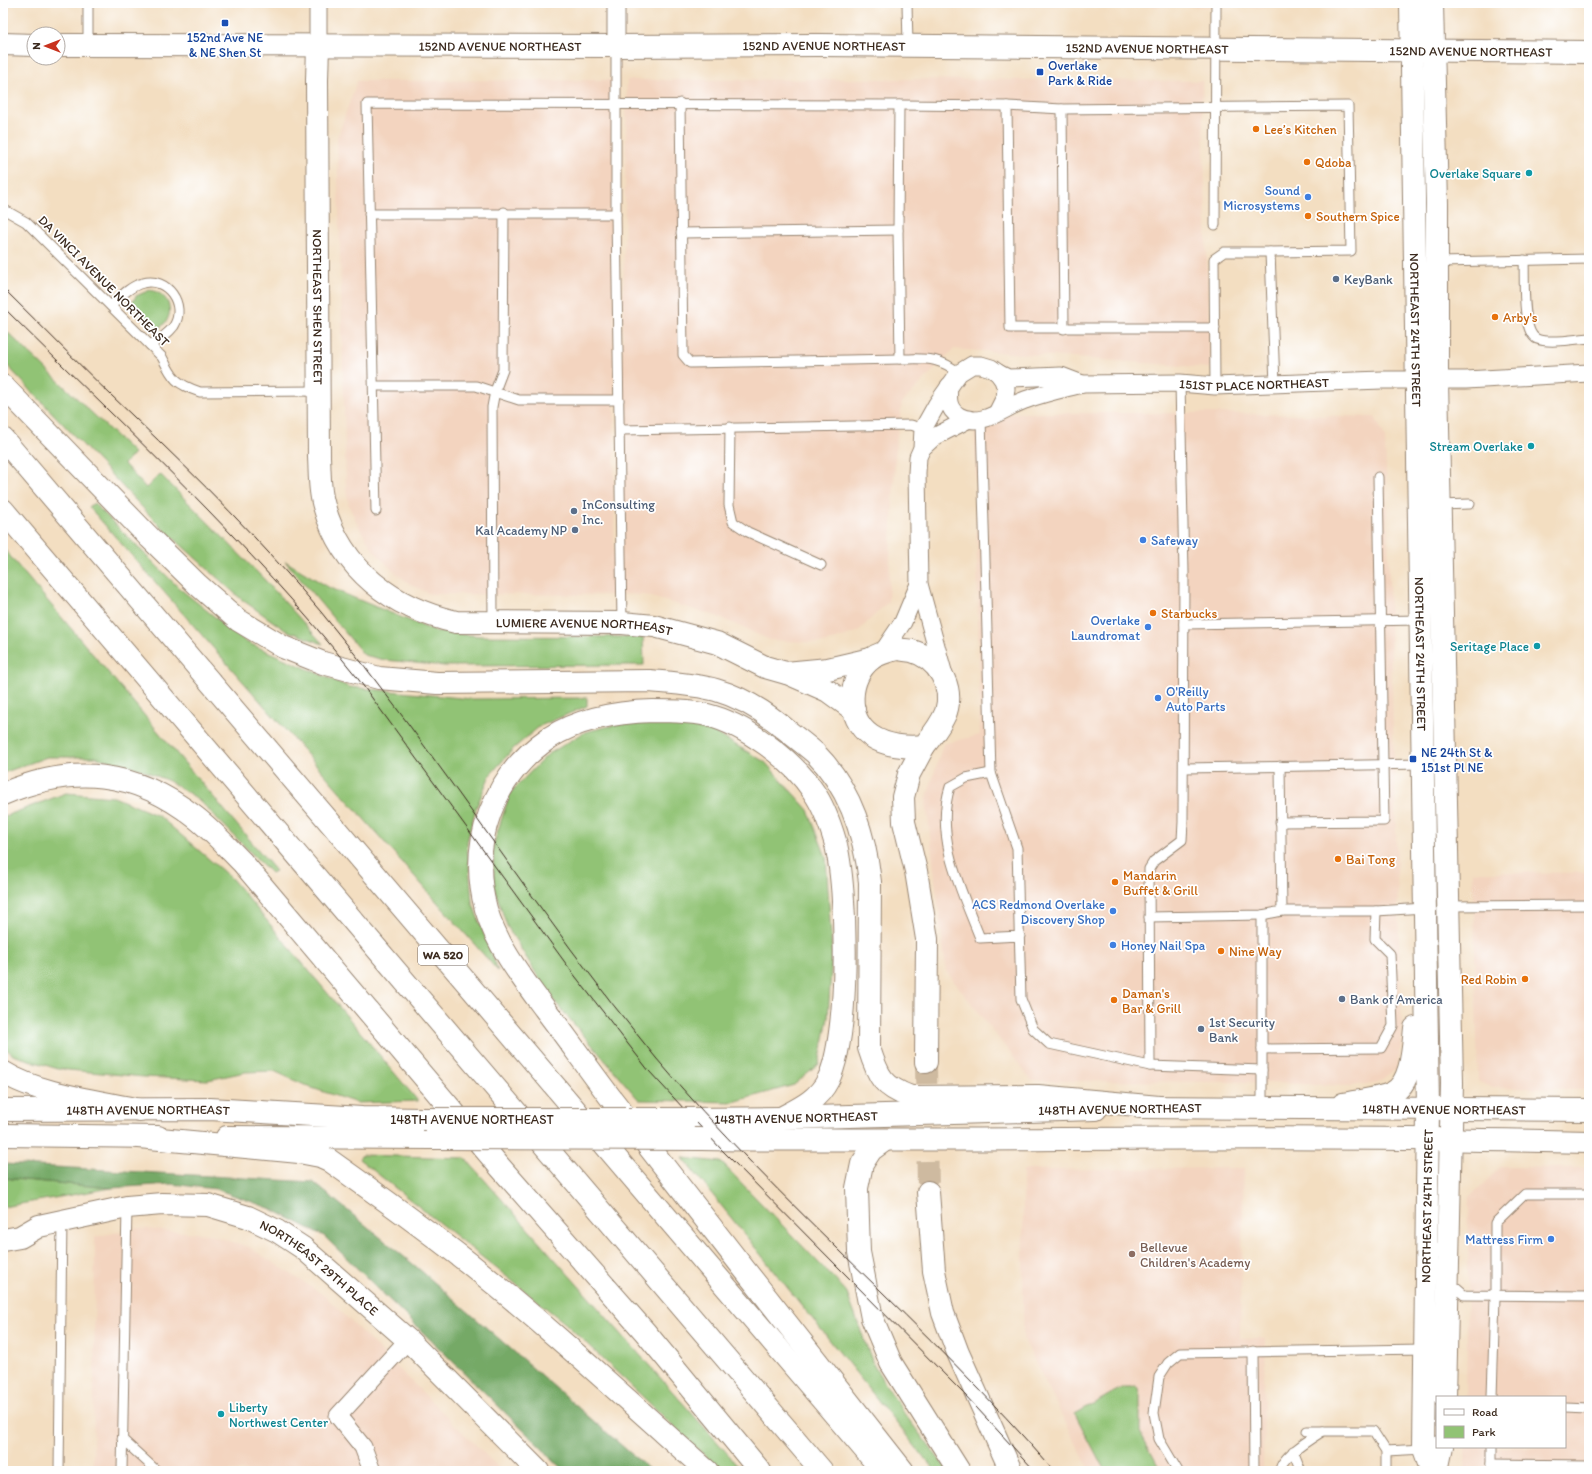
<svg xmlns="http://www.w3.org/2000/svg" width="1592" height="1474" viewBox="0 0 1592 1474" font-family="Itim,sans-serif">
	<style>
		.built { fill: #f3d4bf }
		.green { fill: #91c374; stroke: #667649 }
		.forest { fill: #74a966; stroke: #586a42 }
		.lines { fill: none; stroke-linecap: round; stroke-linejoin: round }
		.highway-tunnel { stroke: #cebaa0; stroke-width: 22; stroke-dasharray: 22 11; stroke-linecap: butt }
		.lane-casing { stroke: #978470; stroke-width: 11 }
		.street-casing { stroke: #978470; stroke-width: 19 }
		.secondary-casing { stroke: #978470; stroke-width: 24 }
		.primary-casing { stroke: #978470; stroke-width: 24 }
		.highway-casing { stroke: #978470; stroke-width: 24 }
		.lane { stroke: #fff; stroke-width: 9 }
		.street { stroke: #fff; stroke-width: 17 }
		.secondary { stroke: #fff; stroke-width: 22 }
		.primary { stroke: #fff; stroke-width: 22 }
		.highway { stroke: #fff; stroke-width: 22 }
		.tram { stroke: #3b2a1e; stroke-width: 1 }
		.primary-bridge-casing { stroke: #978470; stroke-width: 24; stroke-linecap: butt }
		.primary-bridge { stroke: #fff; stroke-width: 22 }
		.transit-dot { fill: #1a4fb4; stroke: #fff; stroke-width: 1.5 }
		.food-dot { fill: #e8710a; stroke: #fff; stroke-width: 1.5 }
		.culture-dot { fill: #0f9aa8; stroke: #fff; stroke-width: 1.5 }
		.shop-dot { fill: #3f7fe0; stroke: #fff; stroke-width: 1.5 }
		.service-dot { fill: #5c6f8a; stroke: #fff; stroke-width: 1.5 }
		.education-dot { fill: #8d6e63; stroke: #fff; stroke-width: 1.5 }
		.labels { text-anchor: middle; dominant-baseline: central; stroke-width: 3.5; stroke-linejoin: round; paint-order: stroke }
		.shield { fill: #fff; stroke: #766a62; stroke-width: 1 }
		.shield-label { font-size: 12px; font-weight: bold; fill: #3b2a1e }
		.transit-label { font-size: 13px; fill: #164399; stroke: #fff; text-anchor: start }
		.street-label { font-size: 13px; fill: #3b2a1e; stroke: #fff }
		.food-label { font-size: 13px; fill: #c56008; stroke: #fff; text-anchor: start }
		.culture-label { font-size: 13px; fill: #0d838f; stroke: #fff; text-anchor: end }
		.shop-label { font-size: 13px; fill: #366cbe; stroke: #fff; text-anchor: end }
		.service-label { font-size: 13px; fill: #4e5e75; stroke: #fff; text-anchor: start }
		.education-label { font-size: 13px; fill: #785e54; stroke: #fff; text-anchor: start }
	</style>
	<rect width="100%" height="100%" fill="#fff"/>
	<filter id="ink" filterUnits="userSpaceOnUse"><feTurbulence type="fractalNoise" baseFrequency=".025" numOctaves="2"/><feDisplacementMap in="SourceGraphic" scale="8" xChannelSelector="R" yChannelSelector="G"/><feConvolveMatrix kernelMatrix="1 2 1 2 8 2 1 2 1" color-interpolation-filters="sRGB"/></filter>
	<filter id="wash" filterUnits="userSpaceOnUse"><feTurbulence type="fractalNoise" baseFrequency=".012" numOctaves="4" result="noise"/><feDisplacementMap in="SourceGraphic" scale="16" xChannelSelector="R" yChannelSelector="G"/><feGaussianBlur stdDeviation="0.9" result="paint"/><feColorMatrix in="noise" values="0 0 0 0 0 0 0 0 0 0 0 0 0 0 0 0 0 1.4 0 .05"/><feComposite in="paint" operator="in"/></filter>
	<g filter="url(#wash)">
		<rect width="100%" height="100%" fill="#f3dec1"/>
		<g class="built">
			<polygon points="888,3 1377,3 1377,8 888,4"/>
			<polygon points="887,79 1202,81 1210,368 954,349 902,403 896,443 888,602 857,632 824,643 770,640 716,616 645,595 618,594 627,80"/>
			<polygon points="597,80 615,80 614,595 430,594 410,584 393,571 373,550 359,527 349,506 346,488 337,138 357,81"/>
			<polygon points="1012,413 1221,413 1375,417 1385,437 1402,1046 1396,1069 1380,1082 1350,1086 1243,1082 1032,1081 946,971 926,801 943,744 980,735 975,430"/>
			<polygon points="1473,872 1589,873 1589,1089 1492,1088 1478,1081"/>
			<polygon points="1500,1167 1589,1168 1589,1471 1465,1471 1465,1447 1565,1447 1565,1397 1466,1397 1469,1198"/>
			<polygon points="1244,1168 1240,1338 1265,1338 1263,1471 1090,1471 1023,1338 1023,1170"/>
			<polygon points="137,1228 208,1234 249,1247 324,1295 502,1471 93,1471 95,1237"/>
		</g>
		<g class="green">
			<path d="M 150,290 C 173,294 177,321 155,330 L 147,321 L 146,317 L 131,305 L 136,296 Z"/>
			<polygon points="3,328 134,453 124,464 146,488 160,474 263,578 323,644 285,630 241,599 160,526 3,361"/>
			<polygon points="94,503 179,588 246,642 349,687 471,699 587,698 587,706 540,726 514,748 490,775 476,808 467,842 472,902 498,971 89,507"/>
			<polygon points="3,548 276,871 271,873 198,799 169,781 140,769 95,757 47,757 3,773"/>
			<polygon points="285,561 330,588 437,632 480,636 643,637 644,665 445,666 385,660 364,655"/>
			<polygon points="668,720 710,730 765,762 808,810 826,857 832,953 828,1018 819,1064 794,1085 733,1102 639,1100 550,996 507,926 494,887 493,846 510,793 547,755 585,732 623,723"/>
			<polygon points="66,793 114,797 159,816 232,879 418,1101 357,1103 309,1087 274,1071 245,1072 208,1080 144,1077 58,1069 13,1055 3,1046 3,817"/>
			<polygon points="362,1155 465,1158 743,1471 721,1471 565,1323 359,1159"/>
			<polygon points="683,1158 721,1162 846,1291 874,1366 903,1412 948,1471 935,1471"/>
			<polygon points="3,1178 111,1188 3,1207"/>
			<polygon points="1123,1387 1137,1387 1140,1396 1140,1432 1161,1471 1105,1471 1075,1414"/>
		</g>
		<polygon class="forest" points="3,1164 313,1182 419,1269 651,1471 565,1471 324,1236 269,1208 216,1189 171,1184 111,1188 3,1178"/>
	</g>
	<g filter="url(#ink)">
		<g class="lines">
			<polyline class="highway-tunnel" points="926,1062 928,1192"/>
			<defs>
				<g id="lane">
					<polyline points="88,3 88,45"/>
					<polyline points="907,3 908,45"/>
					<polyline points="616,46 616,214 622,623"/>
					<polyline points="680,103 683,355 690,363 900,359"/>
					<path d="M 899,105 L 898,230 L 900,359 C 925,359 938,356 959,373"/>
					<polyline points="1007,106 1010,328 1215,328"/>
					<polyline points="1062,109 1064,329"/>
					<path d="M 3,209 L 26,222 L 162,357 C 173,379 176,384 200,392 L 319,391"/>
					<polyline points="369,214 616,214"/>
					<polyline points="1215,225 1216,3"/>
					<polyline points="681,233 898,230"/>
					<path d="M 1524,260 C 1525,276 1521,332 1537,339 C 1549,344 1576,339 1589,338"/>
					<polyline points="1437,262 1589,259"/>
					<path d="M 111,306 C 120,297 130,286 143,283 C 167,276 187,305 174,326 C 168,334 159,340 150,345"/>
					<polyline points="375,386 476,386 519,400 619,400"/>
					<polyline points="1215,386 1214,259 1224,252 1270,252"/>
					<polyline points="981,419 991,773"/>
					<polyline points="730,427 729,505 733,522 748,532 821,565"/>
					<polyline points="620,430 911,425 923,429"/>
					<polyline points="1440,505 1470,504"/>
					<polyline points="376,511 367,104 899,105 1007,106 1062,109 1348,106 1351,251 1270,252 1275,385"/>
					<polyline points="493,623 492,407 495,391 503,370 504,212"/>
					<polyline points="1184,624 1420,620"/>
					<polyline points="1280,766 1282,911"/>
					<polyline points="1184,768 1422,764"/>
					<polyline points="1280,822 1384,821 1378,477"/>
					<polyline points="1447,906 1589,905"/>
					<polyline points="1149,917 1262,915 1282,911 1376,911 1425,908"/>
					<path d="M 1020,936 L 980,938 C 962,892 934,837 950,787 L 966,778 L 991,773 L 1017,848 L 1021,999 L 1033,1029 L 1049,1044 L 1150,1066 L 1262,1070"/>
					<polyline points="1262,1049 1381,1048 1393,1026 1390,954 1375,939 1376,911"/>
					<polyline points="1150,1066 1149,869 1154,861 1182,840 1183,822 1184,573 1180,383"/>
					<polyline points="1262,1108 1262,915"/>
					<polyline points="1449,1282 1464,1295 1589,1296"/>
					<polyline points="1253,1351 1254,1471"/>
					<polyline points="1492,1397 1495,1296 1495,1223 1525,1194 1589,1194"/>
					<polyline points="1565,1407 1589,1408"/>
					<polyline points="1307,1431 1373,1431 1386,1451 1386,1471"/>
					<polyline points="122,1439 157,1471"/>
					<polyline points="1491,1447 1491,1471"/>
					<polyline points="1293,1451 1301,1471"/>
					<polyline points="1386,1451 1424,1449"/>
					<polyline points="1491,1464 1589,1465"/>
					<polyline points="59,1471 62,1220"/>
					<polyline points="122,1471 127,1207"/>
					<polyline points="1178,1471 1159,1439 1154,1413 1159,1377 1168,1363 1180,1353 1425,1349"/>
					<path d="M 1280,1471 C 1280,1457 1312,1438 1323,1431"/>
				</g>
				<g id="street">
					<polyline points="616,3 616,46"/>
					<polyline points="318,46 318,3"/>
					<path id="s1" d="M 998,373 L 1008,378 L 1061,376 L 1082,384 L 1180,383 L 1215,386 L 1382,380 L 1466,380 L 1589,373"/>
					<path d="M 949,386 C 948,398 947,409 959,416 C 982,429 1004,407 1025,400 C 1044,393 1063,389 1082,384"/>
					<polyline points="922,448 934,437 969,419"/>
					<polyline points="882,653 903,622 919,584"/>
					<polyline points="944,675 919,584 917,473 918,457 922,448 923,429 937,404 959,373 972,365 981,365 991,368 998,373 1003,380 1006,389 1005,397 997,413"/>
					<polyline points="372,1471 363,1447 338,1416 408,1340"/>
				</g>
				<g id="secondary">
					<path id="s2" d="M 1411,3 L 1428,1109 L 1424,1449 L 1432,1471"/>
					<polyline points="1432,3 1437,204 1437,380 1452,1083 1445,1397"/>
					<polyline points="3,44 34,45"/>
					<path id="s3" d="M 58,45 L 616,46 L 820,45 L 1589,52"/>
					<path id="s4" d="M 318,46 L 317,80 L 319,457 C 320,473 319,491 324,506 C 342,570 393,608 456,622 L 622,623 L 654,626 L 717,643 L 765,667 L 786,673 L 828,669 L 871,659"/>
					<path d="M 897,649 C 902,650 908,650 912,651 C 938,658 954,687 946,712 C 941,725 932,736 924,746 C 907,748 886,746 871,736 C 845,718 848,677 871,659 C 879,653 888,651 897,649 Z"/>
					<polyline points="787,673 828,691 854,710"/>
					<path d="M 1343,1104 C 1356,1101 1380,1099 1392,1093 C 1412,1084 1413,1047 1415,1028"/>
					<path id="s5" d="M 3,1240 L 20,1237 L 39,1226 L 127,1207 L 162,1204 L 208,1205 L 248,1217 L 277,1231 L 303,1248 L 408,1340 L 538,1471"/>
					<polyline points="1437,1471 1442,1447"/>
				</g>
				<g id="primary">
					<path id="s6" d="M 1140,1107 L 1589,1110"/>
					<path id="s7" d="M 3,1110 L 210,1109 L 362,1118 L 422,1119"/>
					<path id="s8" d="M 687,1119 L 781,1118 L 1096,1109"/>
					<polyline points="3,1135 158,1137"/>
					<polyline points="227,1137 433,1138"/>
					<path d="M 701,1139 C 997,1142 1293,1134 1589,1142"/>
				</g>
				<g id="highway">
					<path d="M 3,386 L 150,538 L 198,585 L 238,620 L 283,647 L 323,663 L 379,678 L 437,683 L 650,681 C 672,683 695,684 716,690 C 744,698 767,713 789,732 C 798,739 807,746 815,753 C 849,787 865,835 870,882 L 869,1048 C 878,1077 883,1087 911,1097 L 1038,1096 L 1159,1107"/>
					<polyline points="3,439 883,1471"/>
					<polyline points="3,510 822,1471"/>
					<polyline points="924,746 909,774 903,797 904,822 916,871 927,939 926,1062"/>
					<path d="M 3,794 C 73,764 135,770 195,817 C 212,830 227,847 242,862 L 500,1167 L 645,1332 L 760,1471"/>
					<path d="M 3,1072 C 37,1094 99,1101 140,1110"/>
					<path d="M 781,1118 C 800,1108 818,1100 828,1080 C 850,1037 848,888 835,841 C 830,824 823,805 813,791 C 792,759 744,724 707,715 C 689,711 671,711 653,711 C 616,712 580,718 549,738 C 493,776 468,844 486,909 C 497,946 522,978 545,1009 C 567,1038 588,1068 610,1097 C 707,1222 805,1347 903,1471"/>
					<path d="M 139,1137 L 299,1152 L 320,1156 L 329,1160 C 377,1194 424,1228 470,1264 C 552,1330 628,1401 707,1471"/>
					<polyline points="885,1140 871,1150 862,1164 857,1188 859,1252 872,1318 891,1363 959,1471"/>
					<polyline points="928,1192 934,1271 943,1313 958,1353 1011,1471"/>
				</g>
			</defs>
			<use href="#lane" class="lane-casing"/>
			<use href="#street" class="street-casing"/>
			<use href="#secondary" class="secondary-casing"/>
			<use href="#primary" class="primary-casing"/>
			<use href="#highway" class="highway-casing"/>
			<use href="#lane" class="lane"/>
			<use href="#street" class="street"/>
			<use href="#secondary" class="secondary"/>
			<use href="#primary" class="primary"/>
			<use href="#highway" class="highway"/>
			<g class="tram">
				<path d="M 3,288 C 47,331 89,375 134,417 C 199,479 263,543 321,612 C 440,755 537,915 656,1058 C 779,1204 929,1326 1054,1471"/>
				<path d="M 3,307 C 124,427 249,542 356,676 L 572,972 L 649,1071 L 721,1149 L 965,1395 L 1035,1471"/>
			</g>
			<defs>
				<g id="primary-bridge">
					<polyline points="422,1119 687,1119"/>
					<polyline points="433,1138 701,1139"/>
				</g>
			</defs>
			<use href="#primary-bridge" class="primary-bridge-casing"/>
			<use href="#primary-bridge" class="primary-bridge"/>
		</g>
	</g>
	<g class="transit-dot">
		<rect x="221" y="19" width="8" height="8" rx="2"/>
		<rect x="1036" y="68" width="8" height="8" rx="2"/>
		<rect x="1409" y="755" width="8" height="8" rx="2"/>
	</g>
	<g class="food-dot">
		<circle cx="1256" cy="129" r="4"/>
		<circle cx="1307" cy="162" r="4"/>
		<circle cx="1308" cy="216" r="4"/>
		<circle cx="1495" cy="317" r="4"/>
		<circle cx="1153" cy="613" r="4"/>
		<circle cx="1338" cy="859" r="4"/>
		<circle cx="1115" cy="882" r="4"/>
		<circle cx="1221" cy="951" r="4"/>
		<circle cx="1525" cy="979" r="4"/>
		<circle cx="1114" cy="1000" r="4"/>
	</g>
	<g class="culture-dot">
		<circle cx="1529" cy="173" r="4"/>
		<circle cx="1531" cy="446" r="4"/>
		<circle cx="1537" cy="646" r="4"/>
		<circle cx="221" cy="1414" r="4"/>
	</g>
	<g class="shop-dot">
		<circle cx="1308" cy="197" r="4"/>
		<circle cx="1143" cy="540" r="4"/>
		<circle cx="1148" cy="627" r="4"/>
		<circle cx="1158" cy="698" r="4"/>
		<circle cx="1113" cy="911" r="4"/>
		<circle cx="1113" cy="945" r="4"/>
		<circle cx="1551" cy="1239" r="4"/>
	</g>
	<g class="service-dot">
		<circle cx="1336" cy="279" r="4"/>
		<circle cx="574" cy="511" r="4"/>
		<circle cx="575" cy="530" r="4"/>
		<circle cx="1342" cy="999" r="4"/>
		<circle cx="1201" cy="1029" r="4"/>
	</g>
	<circle class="education-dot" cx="1132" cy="1254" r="4"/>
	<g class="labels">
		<rect class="shield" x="418" y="945" width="50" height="20" rx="3"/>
		<g class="shield-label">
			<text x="443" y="955">WA 520</text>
		</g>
		<g class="transit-label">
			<text x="225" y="37" text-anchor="middle">152nd Ave NE<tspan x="225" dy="15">&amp; NE Shen St</tspan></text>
			<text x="1048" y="65">Overlake<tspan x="1048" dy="15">Park &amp; Ride</tspan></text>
			<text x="1421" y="752">NE 24th St &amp;<tspan x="1421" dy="15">151st Pl NE</tspan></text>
		</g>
		<g class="street-label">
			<text stroke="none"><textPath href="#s3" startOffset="766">152ND AVENUE NORTHEAST</textPath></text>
			<text stroke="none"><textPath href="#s3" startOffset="442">152ND AVENUE NORTHEAST</textPath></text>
			<text stroke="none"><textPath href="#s3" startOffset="1089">152ND AVENUE NORTHEAST</textPath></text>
			<text stroke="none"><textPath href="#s3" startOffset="1413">152ND AVENUE NORTHEAST</textPath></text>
			<text transform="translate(104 281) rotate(45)">DA VINCI AVENUE NORTHEAST</text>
			<text stroke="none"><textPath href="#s4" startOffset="261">NORTHEAST SHEN STREET</textPath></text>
			<text stroke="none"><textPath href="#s2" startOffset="327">NORTHEAST 24TH STREET</textPath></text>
			<text stroke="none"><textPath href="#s1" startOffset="259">151ST PLACE NORTHEAST</textPath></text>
			<text stroke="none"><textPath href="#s4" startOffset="774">LUMIERE AVENUE NORTHEAST</textPath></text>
			<text stroke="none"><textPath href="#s2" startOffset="651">NORTHEAST 24TH STREET</textPath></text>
			<text transform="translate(1120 1109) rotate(-1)">148TH AVENUE NORTHEAST</text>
			<text stroke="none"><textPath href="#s6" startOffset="304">148TH AVENUE NORTHEAST</textPath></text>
			<text stroke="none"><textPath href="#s7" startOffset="145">148TH AVENUE NORTHEAST</textPath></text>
			<text stroke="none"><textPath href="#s8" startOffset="109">148TH AVENUE NORTHEAST</textPath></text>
			<text x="472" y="1119">148TH AVENUE NORTHEAST</text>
			<text transform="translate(1427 1206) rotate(-89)">NORTHEAST 24TH STREET</text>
			<text stroke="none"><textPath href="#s5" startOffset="340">NORTHEAST 29TH PLACE</textPath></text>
		</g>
		<g class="food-label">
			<text x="1264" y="129">Lee’s Kitchen</text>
			<text x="1315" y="162">Qdoba</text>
			<text x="1316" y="216">Southern Spice</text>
			<text x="1503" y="317">Arby's</text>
			<text x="1161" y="613">Starbucks</text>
			<text x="1346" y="859">Bai Tong</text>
			<text x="1123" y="875">Mandarin<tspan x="1123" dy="15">Buffet &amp; Grill</tspan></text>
			<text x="1229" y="951">Nine Way</text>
			<text x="1517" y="979" text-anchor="end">Red Robin</text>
			<text x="1122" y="993">Daman's<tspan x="1122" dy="15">Bar &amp; Grill</tspan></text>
		</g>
		<g class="culture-label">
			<text x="1521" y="173">Overlake Square</text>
			<text x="1523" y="446">Stream Overlake</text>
			<text x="1529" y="646">Seritage Place</text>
			<text x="229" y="1407" text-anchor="start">Liberty<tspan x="229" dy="15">Northwest Center</tspan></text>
		</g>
		<g class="shop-label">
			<text x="1300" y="190">Sound<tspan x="1300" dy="15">Microsystems</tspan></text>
			<text x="1151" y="540" text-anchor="start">Safeway</text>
			<text x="1140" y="620">Overlake<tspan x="1140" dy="15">Laundromat</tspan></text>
			<text x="1166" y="691" text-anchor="start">O'Reilly<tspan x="1166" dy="15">Auto Parts</tspan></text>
			<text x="1105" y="904">ACS Redmond Overlake<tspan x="1105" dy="15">Discovery Shop</tspan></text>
			<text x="1121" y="945" text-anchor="start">Honey Nail Spa</text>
			<text x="1543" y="1239">Mattress Firm</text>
		</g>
		<g class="service-label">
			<text x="1344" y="279">KeyBank</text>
			<text x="582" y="504">InConsulting<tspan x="582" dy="15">Inc.</tspan></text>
			<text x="567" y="530" text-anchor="end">Kal Academy NP</text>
			<text x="1350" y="999">Bank of America</text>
			<text x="1209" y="1022">1st Security<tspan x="1209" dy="15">Bank</tspan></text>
		</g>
		<g class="education-label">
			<text x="1140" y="1247">Bellevue<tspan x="1140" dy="15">Children's Academy</tspan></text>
		</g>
	</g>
	<rect width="1592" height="1474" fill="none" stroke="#fff" stroke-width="16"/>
	<rect x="1436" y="1396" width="130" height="52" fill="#ffffff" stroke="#b1aaa5"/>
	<rect x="1444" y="1409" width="20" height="6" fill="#ffffff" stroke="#b1aaa5"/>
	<text x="1472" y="1416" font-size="12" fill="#3b2a1e">Road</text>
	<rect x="1444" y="1426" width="20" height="12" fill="#91c374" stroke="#b1aaa5"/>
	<text x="1472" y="1436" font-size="12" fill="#3b2a1e">Park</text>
	<g transform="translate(46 46) rotate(270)"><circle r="19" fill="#ffffff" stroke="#b1aaa5"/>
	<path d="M0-3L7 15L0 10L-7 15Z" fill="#c8321e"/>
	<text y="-6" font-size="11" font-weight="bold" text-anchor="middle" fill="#3b2a1e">N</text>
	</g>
</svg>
